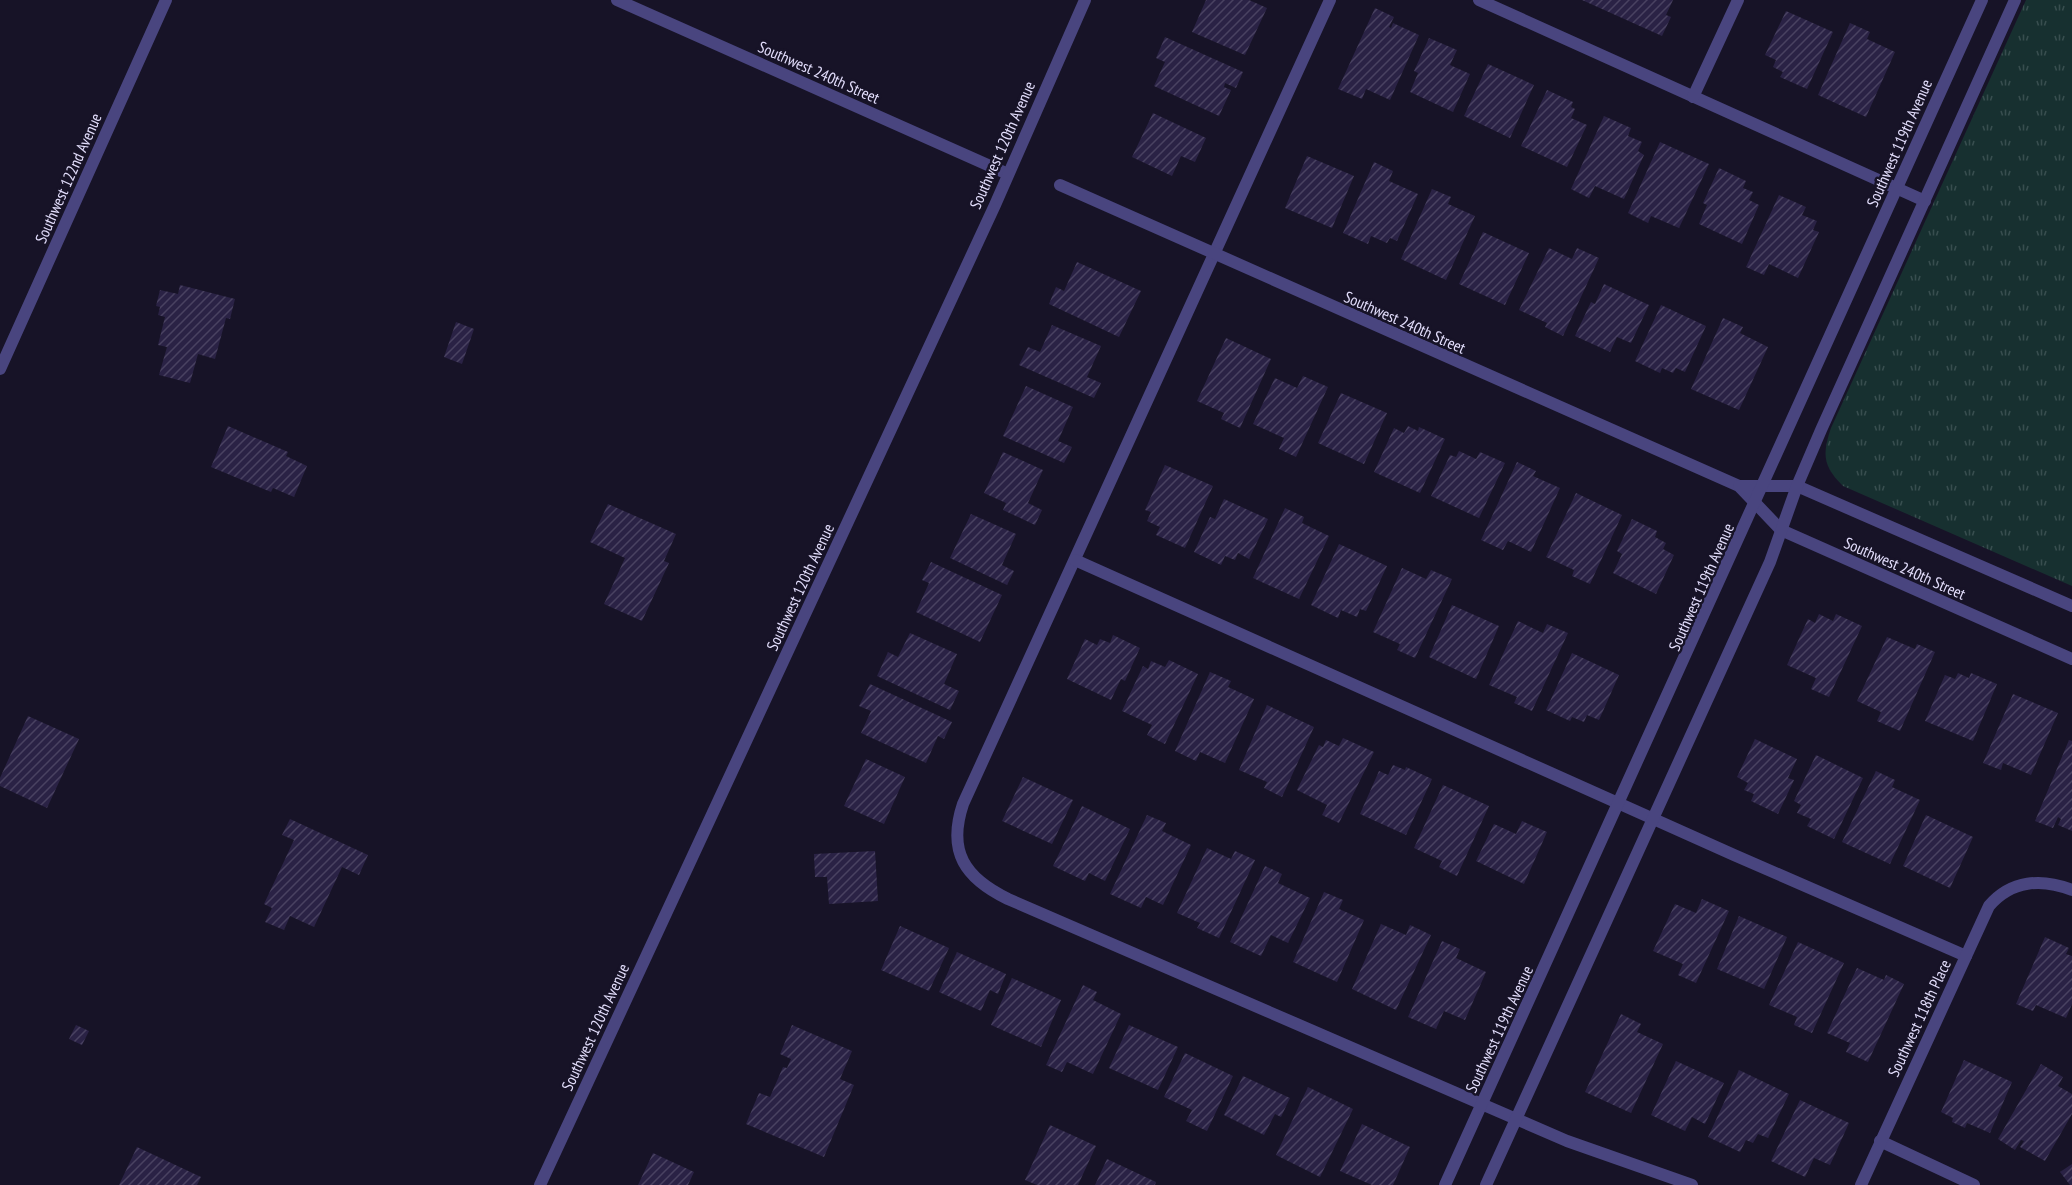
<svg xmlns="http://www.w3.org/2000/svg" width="2072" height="1185" viewBox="0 0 2072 1185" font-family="'PT Sans Narrow',sans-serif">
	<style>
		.park { fill: url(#park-tufts) }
		.building { fill: url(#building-hatch) }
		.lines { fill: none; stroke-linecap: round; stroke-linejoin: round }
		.street { stroke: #49457f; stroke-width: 12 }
		.labels { text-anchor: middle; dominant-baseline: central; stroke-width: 5; stroke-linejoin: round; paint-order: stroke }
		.street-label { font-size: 16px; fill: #e2ddfb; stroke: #171327 }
	</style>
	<defs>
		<pattern id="park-tufts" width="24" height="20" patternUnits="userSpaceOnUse" patternTransform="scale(1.5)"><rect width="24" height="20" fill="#173030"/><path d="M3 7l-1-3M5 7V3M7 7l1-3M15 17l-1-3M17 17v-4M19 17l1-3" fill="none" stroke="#384e4f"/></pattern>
		<pattern id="building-hatch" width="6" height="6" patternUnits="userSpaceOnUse" patternTransform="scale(1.5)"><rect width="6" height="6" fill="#2a2245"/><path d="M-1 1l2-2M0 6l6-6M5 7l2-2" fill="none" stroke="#494261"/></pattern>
	</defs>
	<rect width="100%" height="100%" fill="#171327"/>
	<path class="park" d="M 2026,0 L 2072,0 L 2072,586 L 1843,486 C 1823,466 1822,455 1831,428 Z"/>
	<g class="building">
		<polygon points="1206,0 1249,0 1267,8 1245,55 1192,32"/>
		<polygon points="1582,0 1673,0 1666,15 1671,17 1662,36"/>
		<polygon points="1375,8 1394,17 1389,27 1391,28 1393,23 1419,35 1390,100 1366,89 1362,99 1338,89"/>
		<polygon points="1786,11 1833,32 1807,89 1780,77 1783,72 1773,67 1776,60 1765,55"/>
		<polygon points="1850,23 1870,32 1867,39 1895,52 1866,117 1818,95"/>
		<polygon points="1165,37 1243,72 1236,88 1225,83 1224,87 1231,90 1219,116 1154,86 1165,62 1156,58"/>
		<polygon points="1429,38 1457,50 1450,65 1470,74 1453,112 1410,92 1418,73 1414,71"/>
		<polygon points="1488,64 1534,85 1510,138 1464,116"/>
		<polygon points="1547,90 1573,102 1571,107 1575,109 1571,118 1587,125 1567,167 1521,146"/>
		<polygon points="1153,113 1206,138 1195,162 1181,156 1172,176 1132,157"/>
		<polygon points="1604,116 1631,128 1628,136 1642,142 1638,151 1644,155 1624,199 1595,186 1589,198 1571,189"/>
		<polygon points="1660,142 1709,164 1679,228 1651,216 1648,223 1628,213"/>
		<polygon points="1307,156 1354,176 1332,228 1285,208"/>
		<polygon points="1374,162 1393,171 1389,181 1418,194 1397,241 1390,238 1387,243 1371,236 1368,244 1343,233"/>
		<polygon points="1719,168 1746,181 1743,188 1753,192 1749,200 1759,205 1742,244 1699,224 1707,205 1703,203"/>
		<polygon points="1432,189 1451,197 1448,204 1475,216 1446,280 1401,259"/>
		<polygon points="1779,195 1806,207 1802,215 1817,221 1813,230 1819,232 1798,278 1769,264 1764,275 1746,267"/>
		<polygon points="1483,232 1529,253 1505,305 1459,284"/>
		<polygon points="1549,248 1572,259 1577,248 1599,258 1563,336 1545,327 1547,323 1519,310"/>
		<polygon points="1077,262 1141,291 1119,337 1049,304 1056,287 1064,291"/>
		<polygon points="1604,284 1649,305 1631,343 1617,337 1610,352 1575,336 1591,302 1595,304"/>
		<polygon points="180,285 235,299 230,319 226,318 215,359 198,354 190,383 159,375 167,347 158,345 165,317 158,315 160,307 156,306 160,290 178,294"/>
		<polygon points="1661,305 1706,326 1685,372 1676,368 1673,373 1662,368 1660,373 1635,361"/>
		<polygon points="1723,318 1743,327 1740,333 1768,347 1739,410 1691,389"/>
		<polygon points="456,322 474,329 462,364 444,357"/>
		<polygon points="1052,325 1101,346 1087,377 1101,383 1094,398 1019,365 1028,347 1040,352"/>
		<polygon points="1226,338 1271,359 1240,428 1221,419 1224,413 1197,401"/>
		<polygon points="1303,376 1328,387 1296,457 1279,449 1284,438 1253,424 1275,378 1297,388"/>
		<polygon points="1026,386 1073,407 1058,441 1072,447 1064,463 1003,436"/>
		<polygon points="1341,393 1387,413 1364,464 1318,443"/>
		<polygon points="228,426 288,452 286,456 307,466 294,497 273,488 271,492 211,467"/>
		<polygon points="1408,426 1418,431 1419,427 1445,439 1420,493 1374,472 1394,428 1404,433"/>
		<polygon points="1459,451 1476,459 1480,452 1505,463 1479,518 1431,496 1450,455 1456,457"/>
		<polygon points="1003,452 1043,470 1028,503 1042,510 1035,525 1003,510 1006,503 984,493"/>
		<polygon points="1517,462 1536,471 1533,476 1560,488 1531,552 1508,541 1503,550 1481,540"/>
		<polygon points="1165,465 1213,486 1185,548 1156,535 1160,527 1147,521 1151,512 1145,510"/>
		<polygon points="1576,493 1622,515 1590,584 1572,576 1574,570 1546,557"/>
		<polygon points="1224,499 1268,519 1249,559 1238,553 1235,560 1225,556 1221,565 1194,552 1210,517 1215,519"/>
		<polygon points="608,504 676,534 664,561 669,563 642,621 604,604 625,558 590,542"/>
		<polygon points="1285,508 1304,517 1302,523 1329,536 1299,599 1253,578"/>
		<polygon points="971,514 1016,534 1002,565 1014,571 1007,585 950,558"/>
		<polygon points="1632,519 1657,531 1655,537 1666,543 1663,549 1674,555 1656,594 1613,573 1622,554 1617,551"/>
		<polygon points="1339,544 1387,566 1366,611 1360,609 1357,617 1341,610 1338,618 1311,605"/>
		<polygon points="931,562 1002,595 980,642 916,612 929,583 922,580"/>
		<polygon points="1402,568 1426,579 1431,570 1452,579 1415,658 1397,650 1400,644 1373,632"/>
		<polygon points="1452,605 1499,626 1476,679 1429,657"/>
		<polygon points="1819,614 1833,621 1836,614 1862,626 1829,697 1811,689 1816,678 1787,665 1808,619 1815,623"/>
		<polygon points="1518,621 1543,633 1547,624 1568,633 1532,711 1514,703 1517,697 1489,685"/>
		<polygon points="910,633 957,654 944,684 959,691 950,710 877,676 888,652 898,657"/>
		<polygon points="1113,635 1140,648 1125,681 1121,679 1111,700 1067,679 1085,639 1097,645 1100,639 1110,643"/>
		<polygon points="1887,637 1915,649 1917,644 1935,652 1900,731 1877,721 1881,712 1857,701"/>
		<polygon points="1572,653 1619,675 1599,720 1587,715 1584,722 1572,717 1570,721 1546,710"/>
		<polygon points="1169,660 1198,674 1165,744 1147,735 1152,725 1122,711 1143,666 1148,669 1151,661 1165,667"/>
		<polygon points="1210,672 1231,681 1228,687 1254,699 1225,763 1200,752 1196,761 1175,751"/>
		<polygon points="1958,673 1969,678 1971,673 1997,684 1973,741 1925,721 1945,675 1955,679"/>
		<polygon points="870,684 952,722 944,739 938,736 926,763 861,733 871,711 859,706"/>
		<polygon points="2013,694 2058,713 2031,775 2003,763 2001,770 1983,763"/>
		<polygon points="1267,705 1314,727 1282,797 1264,788 1267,782 1239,770"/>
		<polygon points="28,716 79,739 47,808 0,786 0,778"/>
		<polygon points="1343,738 1374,752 1339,823 1322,815 1327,805 1297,790 1319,745 1323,747 1326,740 1339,746"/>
		<polygon points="1755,739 1797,759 1788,778 1794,780 1778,814 1751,801 1754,794 1744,790 1748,783 1737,777"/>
		<polygon points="2069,740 2072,741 2072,831 2058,825 2061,819 2058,817 2053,828 2035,821"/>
		<polygon points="1816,755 1863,778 1834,839 1807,826 1811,819 1797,813 1801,805 1794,801"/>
		<polygon points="866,759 905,777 884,824 844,806"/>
		<polygon points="1393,765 1405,770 1406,767 1432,779 1406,835 1360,814 1379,771 1388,775"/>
		<polygon points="1876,771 1895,780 1892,787 1920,800 1890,864 1842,842"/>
		<polygon points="1023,777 1073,800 1052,844 1002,821"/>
		<polygon points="1443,785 1489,806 1457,876 1439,867 1442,861 1414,848"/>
		<polygon points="1082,806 1130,829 1105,881 1089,873 1085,881 1053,866"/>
		<polygon points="1147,815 1166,823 1162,831 1191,845 1163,905 1146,897 1141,908 1110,894"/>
		<polygon points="1926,815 1973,837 1950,888 1903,866"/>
		<polygon points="290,819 368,855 359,875 342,867 314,927 290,916 284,930 265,922 272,908 264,904 294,840 282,835"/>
		<polygon points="1522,821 1547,832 1524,884 1476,861 1494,824 1516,834"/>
		<polygon points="1207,848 1231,859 1235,851 1255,860 1219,938 1197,928 1200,923 1177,913"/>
		<polygon points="875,851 878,901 829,904 827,877 815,877 814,854"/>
		<polygon points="1265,866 1282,874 1278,883 1310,898 1288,943 1271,935 1261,956 1230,942"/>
		<polygon points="1324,892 1343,900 1339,909 1364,920 1337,982 1293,962"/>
		<polygon points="1702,899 1729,911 1696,983 1678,975 1683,964 1653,951 1675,904 1696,913"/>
		<polygon points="1739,916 1787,937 1764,989 1717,969"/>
		<polygon points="1381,924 1406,935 1410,925 1431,935 1396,1010 1352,989"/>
		<polygon points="900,926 949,948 929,991 881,970"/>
		<polygon points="2045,937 2069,948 2066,954 2072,956 2072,1004 2066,1018 2036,1005 2033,1011 2016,1004"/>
		<polygon points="1442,941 1460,949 1456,958 1486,972 1465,1020 1444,1011 1436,1029 1408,1017"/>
		<polygon points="1798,942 1844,963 1812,1033 1794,1025 1797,1017 1769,1005"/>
		<polygon points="957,952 1006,974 998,994 990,990 981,1011 939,992"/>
		<polygon points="1857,968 1884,980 1886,975 1904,984 1868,1062 1846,1052 1850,1043 1827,1033"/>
		<polygon points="1012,978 1061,1000 1041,1047 991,1025"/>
		<polygon points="1083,985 1097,992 1093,1000 1121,1014 1093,1074 1067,1062 1062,1072 1046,1065"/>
		<polygon points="1621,1014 1641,1024 1637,1032 1663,1044 1631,1113 1585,1092"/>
		<polygon points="76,1025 89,1031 82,1045 69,1039"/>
		<polygon points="792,1025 852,1051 840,1079 854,1085 824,1157 746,1124 759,1093 770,1097 783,1067 787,1068 791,1059 780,1054"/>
		<polygon points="1129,1025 1178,1047 1158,1090 1109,1068"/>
		<polygon points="1185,1053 1233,1076 1207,1131 1186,1121 1192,1110 1164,1097"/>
		<polygon points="1964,1060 2012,1082 1990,1133 1967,1123 1965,1128 1952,1122 1953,1118 1941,1112"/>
		<polygon points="1676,1061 1724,1083 1705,1124 1692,1117 1685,1131 1651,1115"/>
		<polygon points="2041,1064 2063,1077 2058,1086 2072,1094 2072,1114 2045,1161 2020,1147 2024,1141 2021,1140 2015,1150 1998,1139"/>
		<polygon points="1739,1070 1789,1094 1768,1138 1758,1134 1753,1143 1746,1140 1740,1152 1708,1137"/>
		<polygon points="1243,1076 1290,1098 1281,1117 1275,1114 1264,1135 1224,1115"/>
		<polygon points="1308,1087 1353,1109 1320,1177 1276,1155"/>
		<polygon points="1800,1100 1849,1123 1830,1165 1814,1158 1805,1177 1771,1161"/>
		<polygon points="1362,1124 1410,1147 1393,1185 1372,1185 1340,1171"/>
		<polygon points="1050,1125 1096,1146 1078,1185 1037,1185 1025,1180"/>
		<polygon points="137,1147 201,1177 197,1185 119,1185"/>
		<polygon points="653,1153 694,1172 688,1185 638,1185"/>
		<polygon points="1107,1159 1156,1182 1155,1185 1095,1185"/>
		<polygon points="2072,1164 2072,1185 2070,1185 2060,1172"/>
	</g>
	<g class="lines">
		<g class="street">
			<polyline points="617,0 1008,174"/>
			<path d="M 1330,0 L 963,804 C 947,852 965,878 1008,899 L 1567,1141 L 1692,1185"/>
			<polyline points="1479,0 1925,201"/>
			<polyline points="1693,97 1738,0"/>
			<polyline points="1060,185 1739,486 1781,530 2072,659"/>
			<polyline points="0,369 166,0"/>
			<polyline points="1739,486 1797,486 2072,606"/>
			<polyline points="1075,560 1734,855 1966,956"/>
			<polyline points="1880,1141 1974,1185"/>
			<polyline points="540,1185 995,205 1085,0"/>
			<path d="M 1445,1185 C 1627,791 1804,395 1982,0"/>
			<polyline points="1486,1185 1770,562 1797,486 1821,430 2015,0"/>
			<path d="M 1861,1185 L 1989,906 C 2011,880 2042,878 2072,890"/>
		</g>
	</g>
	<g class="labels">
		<g class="street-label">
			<text transform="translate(819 72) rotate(24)">Southwest 240th Street</text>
			<text transform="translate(1899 143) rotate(-66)">Southwest 119th Avenue</text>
			<text transform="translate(1002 145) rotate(-66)">Southwest 120th Avenue</text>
			<text transform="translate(68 178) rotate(-66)">Southwest 122nd Avenue</text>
			<text transform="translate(1405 322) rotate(24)">Southwest 240th Street</text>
			<text transform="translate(1905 568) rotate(24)">Southwest 240th Street</text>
			<text transform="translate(800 587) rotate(-65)">Southwest 120th Avenue</text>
			<text transform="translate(1701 587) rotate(-66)">Southwest 119th Avenue</text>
			<text transform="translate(1919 1018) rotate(-65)">Southwest 118th Place</text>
			<text transform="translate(595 1027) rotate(-65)">Southwest 120th Avenue</text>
			<text transform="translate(1499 1029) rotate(-65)">Southwest 119th Avenue</text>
		</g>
	</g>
</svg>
